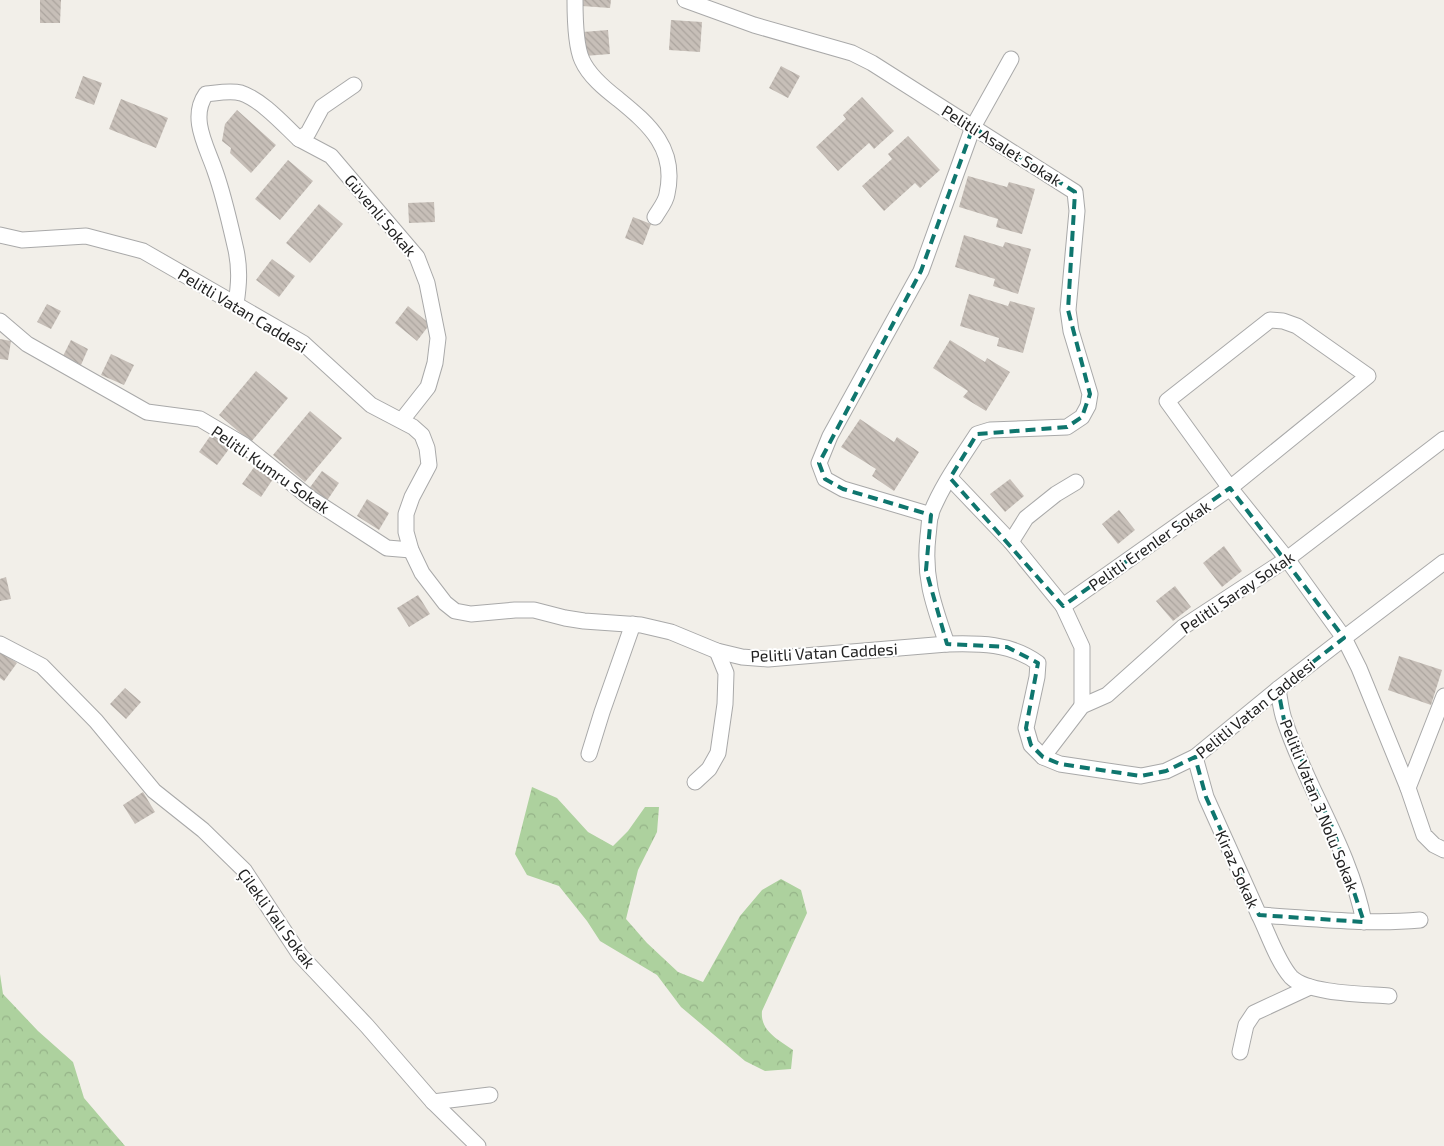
<svg xmlns="http://www.w3.org/2000/svg" width="1444" height="1146" viewBox="0 0 1444 1146" font-family="'Exo 2',sans-serif">
	<style>
		.forest { fill: url(#forest-crowns) }
		.building { fill: url(#building-back-hatch) }
		.lines { fill: none; stroke-linecap: round; stroke-linejoin: round }
		.street-casing { stroke: #a9a9a9; stroke-width: 17 }
		.street { stroke: #fff; stroke-width: 15 }
		.marked { fill: none; stroke: #0f766e; stroke-width: 4; stroke-dasharray: 10 6; stroke-linejoin: round }
		.labels { text-anchor: middle; dominant-baseline: central; stroke-width: 4; stroke-linejoin: round; paint-order: stroke }
		.street-label { font-size: 16px; fill: #222; stroke: #fff }
	</style>
	<defs>
		<pattern id="forest-crowns" width="20" height="18" patternUnits="userSpaceOnUse" patternTransform="scale(1.25)"><rect width="20" height="18" fill="#add19e"/><path d="M2 6a3 3 0 1 1 6 0M12 15a3 3 0 1 1 6 0" fill="none" stroke="#95b388"/></pattern>
		<pattern id="building-back-hatch" width="6" height="6" patternUnits="userSpaceOnUse" patternTransform="scale(1.25)"><rect width="6" height="6" fill="#c7bfb8"/><path d="M-1 5l2 2M0 0l6 6M5-1l2 2" fill="none" stroke="#aba49e"/></pattern>
	</defs>
	<rect width="100%" height="100%" fill="#f2efe9"/>
	<g class="forest">
		<path d="M 532,787 L 557,798 L 588,832 L 613,846 L 628,831 L 645,807 L 659,807 L 657,832 L 638,870 L 626,919 L 647,943 L 678,972 L 703,982 L 740,916 L 762,890 L 781,879 L 801,890 L 807,913 L 762,1011 C 760,1031 778,1039 793,1050 L 791,1069 L 765,1071 L 745,1061 L 681,1007 L 657,975 L 600,941 L 587,921 L 559,886 L 527,875 L 515,854 Z"/>
		<polygon points="0,974 3,994 38,1031 73,1062 84,1098 125,1146 0,1146"/>
	</g>
	<g class="building">
		<polygon points="40,0 61,0 60,23 40,23"/>
		<polygon points="583,0 611,0 610,8 582,6"/>
		<polygon points="671,20 702,22 700,52 669,50"/>
		<polygon points="608,30 610,54 585,56 583,32"/>
		<polygon points="781,66 800,76 788,98 769,88"/>
		<polygon points="83,76 102,83 94,105 75,98"/>
		<polygon points="862,97 894,131 874,149 869,143 838,171 816,147 846,119 843,115"/>
		<polygon points="121,99 168,118 156,148 109,129"/>
		<polygon points="237,110 276,145 251,173 230,153 231,148 222,141 225,124"/>
		<polygon points="908,136 940,170 920,188 915,183 884,211 862,186 892,159 888,154"/>
		<polygon points="288,160 313,181 280,220 255,199"/>
		<polygon points="968,176 1007,187 1009,182 1035,189 1022,234 996,227 998,219 959,207"/>
		<polygon points="434,202 435,222 409,223 408,203"/>
		<polygon points="319,204 343,224 310,263 286,243"/>
		<polygon points="633,217 651,224 643,245 625,238"/>
		<polygon points="964,235 1003,247 1005,242 1031,249 1018,294 993,286 995,279 955,267"/>
		<polygon points="272,259 295,276 279,297 256,280"/>
		<polygon points="969,294 1008,306 1010,301 1035,308 1023,353 997,346 999,338 960,326"/>
		<polygon points="47,304 61,311 51,329 37,322"/>
		<polygon points="408,306 430,324 417,341 395,323"/>
		<polygon points="0,339 11,341 8,360 0,359"/>
		<polygon points="71,340 88,349 81,365 63,356"/>
		<polygon points="950,340 985,362 987,358 1010,372 986,411 963,397 968,391 933,368"/>
		<polygon points="111,354 134,365 124,385 101,375"/>
		<polygon points="256,371 288,398 251,442 219,415"/>
		<polygon points="310,411 342,438 305,482 273,455"/>
		<polygon points="860,419 894,442 897,437 919,452 894,491 872,476 876,469 841,447"/>
		<polygon points="213,432 232,445 217,465 199,452"/>
		<polygon points="257,463 275,476 261,497 242,484"/>
		<polygon points="322,471 339,483 326,502 308,490"/>
		<polygon points="1010,479 1024,496 1005,512 990,494"/>
		<polygon points="367,499 389,513 379,530 357,516"/>
		<polygon points="1119,510 1135,530 1118,544 1102,524"/>
		<polygon points="1224,546 1242,571 1222,587 1203,563"/>
		<polygon points="6,577 11,599 0,601 0,579"/>
		<polygon points="1175,586 1191,607 1173,621 1156,601"/>
		<polygon points="418,595 430,614 409,627 397,608"/>
		<polygon points="0,651 17,663 4,681 0,678"/>
		<polygon points="1399,656 1442,670 1431,705 1388,690"/>
		<polygon points="125,688 141,702 126,719 110,704"/>
		<polygon points="143,792 155,812 135,824 123,805"/>
	</g>
	<g class="lines">
		<defs>
			<g id="street">
				<path d="M 575,0 C 575,16 576,47 582,60 C 589,76 605,89 618,99 C 650,125 677,149 667,194 C 666,202 659,210 655,217"/>
				<path d="M 685,0 L 754,25 L 852,53 L 872,63 L 1075,192 L 1077,211 L 1068,310 L 1071,331 L 1090,394 L 1088,406 L 1082,417 L 1067,427 L 990,430 L 977,434 C 961,459 942,485 931,513 C 929,520 929,529 928,536 C 923,578 934,606 947,644"/>
				<polyline points="299,139 331,156 417,257 427,283 438,338 435,363 428,387 402,420"/>
				<path d="M 0,235 L 22,240 L 86,236 L 143,251 L 303,343 L 371,405 L 413,427 L 422,435 L 427,448 L 429,465 L 412,497 L 406,514 L 406,532 L 411,550 L 422,573 L 445,603 L 455,611 L 471,614 L 515,610 L 534,610 L 565,618 L 584,621 L 641,625 L 671,632 L 717,651 L 742,657 L 768,659 L 947,644 C 979,643 1011,643 1038,663 L 1037,677 L 1026,728 L 1031,745 L 1043,757 L 1060,764 L 1141,776 L 1166,771 L 1195,757 L 1278,689 L 1344,638 L 1359,668 L 1408,788 L 1424,835 L 1434,845 L 1444,850"/>
				<path d="M 236,304 C 239,284 240,269 236,250 C 230,224 224,196 215,171 C 207,147 189,118 206,94 C 217,93 230,90 241,93 C 262,100 284,125 299,139 L 308,133 L 322,107 L 354,85"/>
				<polyline points="0,321 27,344 147,412 200,419 244,445 310,498 387,548 411,550"/>
				<polyline points="950,478 1011,542 1063,606 1230,488 1368,376 1297,326 1283,321 1270,320 1167,401 1230,488 1287,559 1344,638 1444,562"/>
				<polyline points="931,515 843,489 825,479 819,463 830,436 921,271 973,127 1011,59"/>
				<polyline points="1011,542 1026,518 1056,494 1076,482"/>
				<polyline points="1063,606 1082,647 1082,706"/>
				<polyline points="0,644 42,666 96,721 154,791 203,830 244,870 300,955 367,1026 433,1102 478,1146"/>
				<path d="M 1278,689 C 1280,700 1281,712 1285,722 C 1308,791 1350,849 1364,922"/>
				<polyline points="589,754 602,712 633,624"/>
				<polyline points="1043,757 1082,706 1107,695 1183,627 1287,559 1444,439"/>
				<path d="M 1195,757 L 1206,797 L 1259,915 C 1312,918 1366,925 1420,920"/>
				<polyline points="695,782 709,769 718,753 725,704 726,673 717,651"/>
				<polyline points="1408,788 1444,696"/>
				<path d="M 1259,915 C 1268,933 1277,961 1291,977 C 1308,994 1365,994 1389,996"/>
				<polyline points="1240,1052 1246,1025 1254,1013 1310,987"/>
				<polyline points="433,1102 490,1095"/>
			</g>
		</defs>
		<use href="#street" class="street-casing"/>
		<use href="#street" class="street"/>
	</g>
	<path class="marked" d="M 973,127 L 1075,192 L 1068,310 L 1090,394 L 1082,417 L 1067,427 L 977,434 L 950,478 L 1063,606 L 1230,488 L 1344,638 L 1278,689 L 1284,720 L 1333,829 L 1364,922 L 1259,915 L 1206,797 L 1195,757 L 1166,771 L 1141,776 L 1060,764 L 1043,757 L 1031,745 L 1026,728 L 1038,663 L 1007,647 L 947,644 L 926,570 L 931,515 L 843,489 L 825,479 L 819,463 L 921,271 Z"/>
	<g class="labels">
		<g class="street-label">
			<text transform="translate(1002 145) rotate(32)">Pelitli Asalet Sokak</text>
			<text transform="translate(381 215) rotate(50)">Güvenli Sokak</text>
			<text transform="translate(243 310) rotate(31)">Pelitli Vatan Caddesi</text>
			<text transform="translate(271 469) rotate(35)">Pelitli Kumru Sokak</text>
			<text transform="translate(1149 545) rotate(-35)">Pelitli Erenler Sokak</text>
			<text transform="translate(1237 592) rotate(-34)">Pelitli Saray Sokak</text>
			<text transform="translate(824 652) rotate(-3)">Pelitli Vatan Caddesi</text>
			<text transform="translate(1255 708) rotate(-39)">Pelitli Vatan Caddesi</text>
			<text transform="translate(1320 805) rotate(68)">Pelitli Vatan 3 Nolu Sokak</text>
			<text transform="translate(1238 869) rotate(66)">Kiraz Sokak</text>
			<text transform="translate(277 918) rotate(54)">Çilekli Yalı Sokak</text>
		</g>
	</g>
</svg>
